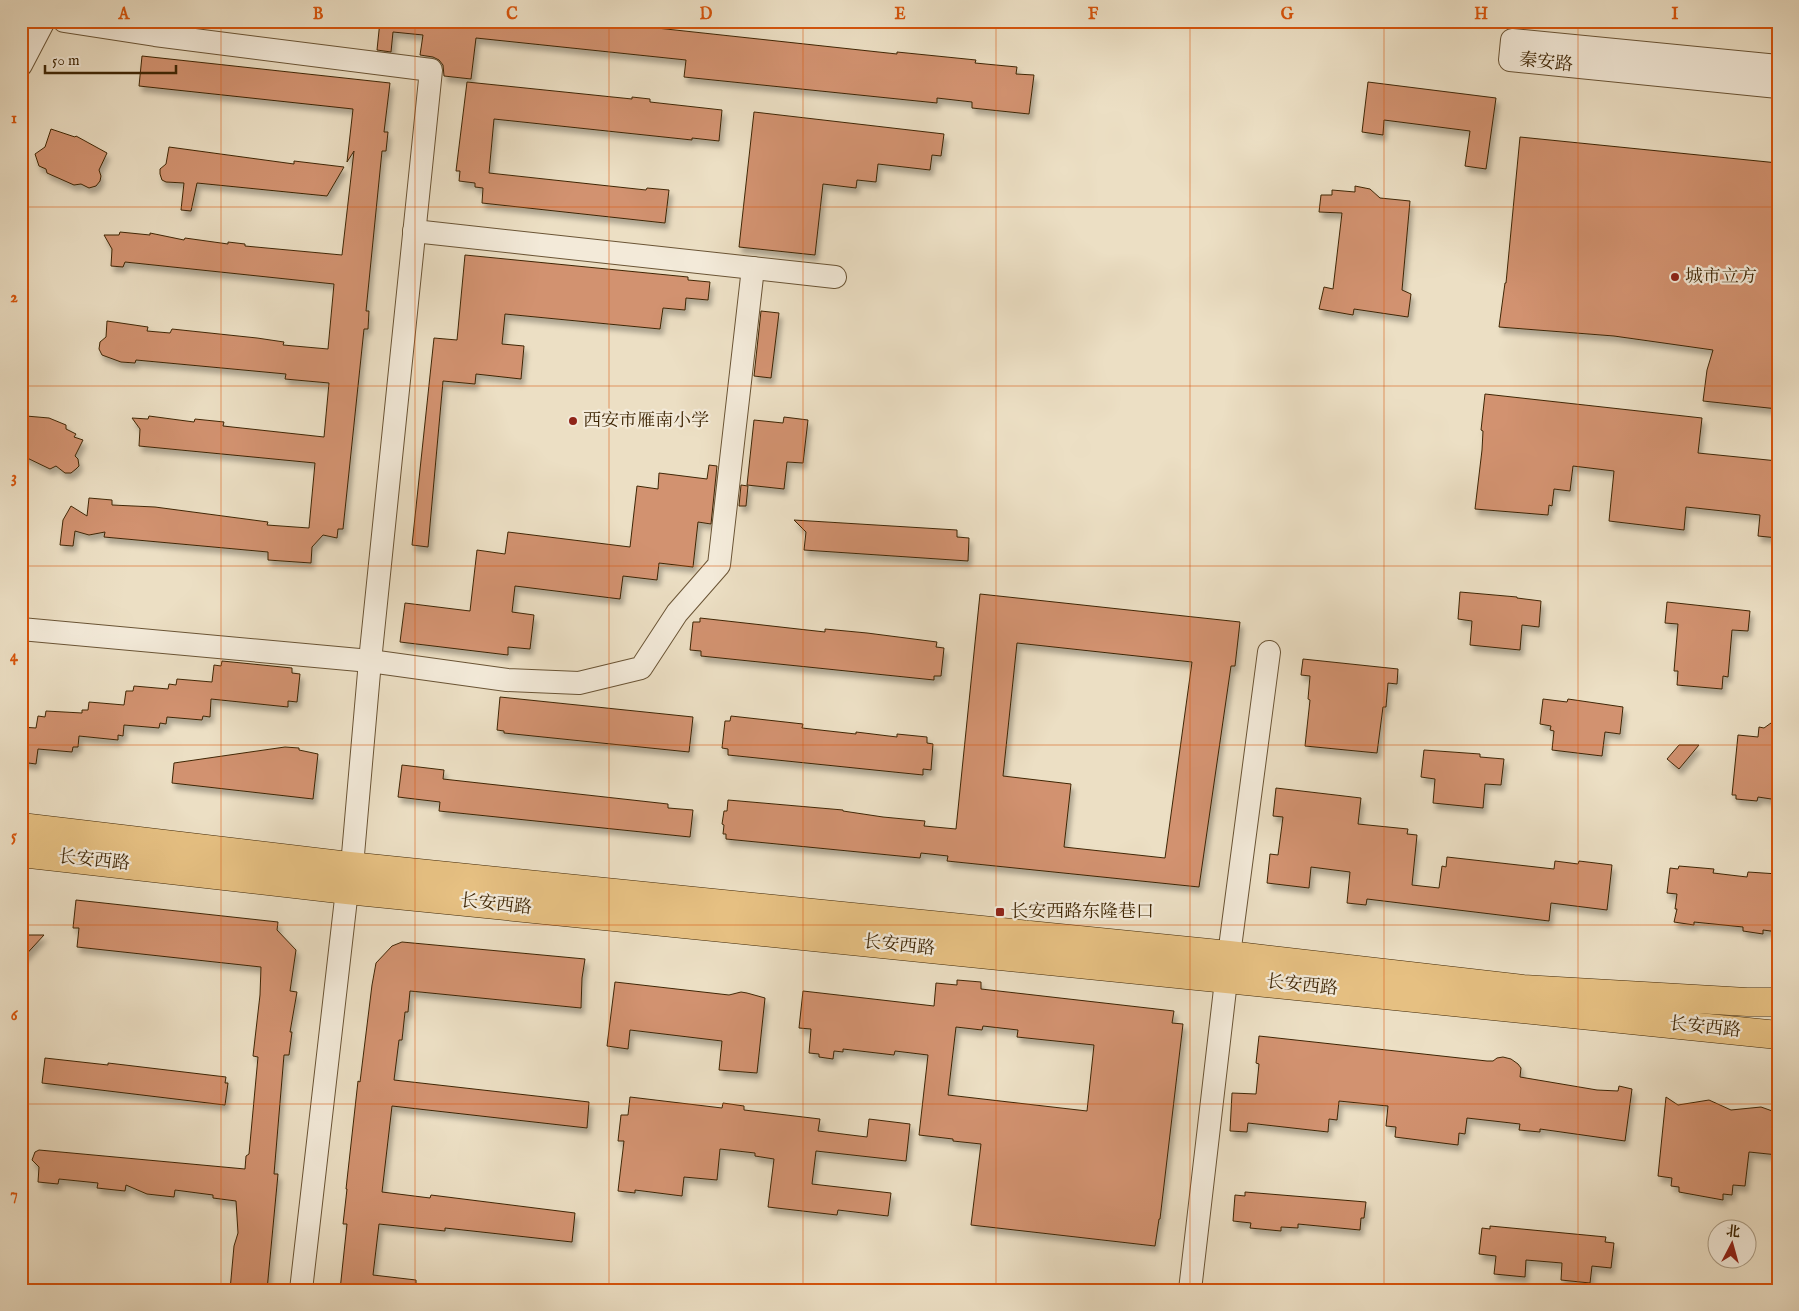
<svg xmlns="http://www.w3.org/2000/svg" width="1799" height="1311" viewBox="0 0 1799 1311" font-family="'IM FELL English','Noto Serif SC',serif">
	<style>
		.building { fill: #d2926f; stroke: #3f2605; fill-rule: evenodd; filter: url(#shadow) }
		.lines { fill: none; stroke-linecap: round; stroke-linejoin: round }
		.minor-casing { stroke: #6a5435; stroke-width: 24 }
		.major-casing { stroke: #3f2605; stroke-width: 29 }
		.minor { stroke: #f3ead9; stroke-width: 22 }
		.major { stroke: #e6c082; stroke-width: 28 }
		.grid { fill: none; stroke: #d7540b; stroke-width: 1; stroke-opacity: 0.55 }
		.poi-dot { fill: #8f2418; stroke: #f3ead9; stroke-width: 2 }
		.labels { text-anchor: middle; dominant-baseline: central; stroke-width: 4.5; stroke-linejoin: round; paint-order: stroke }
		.street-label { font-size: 18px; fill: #3f2605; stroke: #f3ead9 }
		.poi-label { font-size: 18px; fill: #3f2605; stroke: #f3ead9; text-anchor: start }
		.neatline { fill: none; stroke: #d7540b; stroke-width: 2 }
		.grid-label { font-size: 16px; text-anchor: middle; font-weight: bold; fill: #d7540b }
	</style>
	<defs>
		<filter id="shadow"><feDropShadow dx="3" dy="5.5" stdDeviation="2.5" flood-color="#0004"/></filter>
	</defs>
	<rect width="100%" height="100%" fill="#ecdfc4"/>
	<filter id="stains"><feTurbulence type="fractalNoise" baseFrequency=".004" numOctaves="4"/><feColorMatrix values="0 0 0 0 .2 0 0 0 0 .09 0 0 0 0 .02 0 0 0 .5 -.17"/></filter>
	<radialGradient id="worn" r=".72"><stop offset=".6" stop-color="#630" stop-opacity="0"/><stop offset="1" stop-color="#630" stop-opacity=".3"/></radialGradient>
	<g class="building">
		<polygon points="380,21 592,21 897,54 897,52 976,60 975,63 1017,67 1016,74 1034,75 1029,114 972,108 972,102 937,98 937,103 684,77 686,60 476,38 471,79 444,76 443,65 439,60 433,57 420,55 423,35 393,32 391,52 377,50"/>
		<polygon points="142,56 390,83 384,132 388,132 386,151 382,151 366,311 369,311 368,329 364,329 343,529 338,529 337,538 323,535 312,547 311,563 268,560 268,552 104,537 105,532 89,535 75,531 73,546 60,545 63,520 71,506 87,516 89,498 112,500 112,505 155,507 268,522 267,525 309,528 315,463 139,446 140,429 132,418 148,419 149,416 194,422 195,419 224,422 223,426 324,437 329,383 285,379 286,374 136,360 135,363 121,362 102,355 99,349 100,342 106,337 107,321 141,326 148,327 147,331 170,333 172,329 257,338 284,342 283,345 328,349 334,284 125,262 123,267 111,266 112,249 104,235 119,235 120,232 150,235 150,233 184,240 185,238 228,244 228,242 245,244 245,246 342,255 354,151 347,162 353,109 139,86"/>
		<polygon points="467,82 632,99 632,97 650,99 650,102 722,110 719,141 692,138 692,140 494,119 489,173 646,190 647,188 669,190 665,223 482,203 483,188 475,187 475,183 459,181 460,171 456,171"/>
		<polygon points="1368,82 1496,98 1486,169 1465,166 1470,131 1384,120 1383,135 1362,132"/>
		<polygon points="754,112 944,134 941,156 932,155 930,170 878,164 876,182 857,180 856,188 823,184 815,255 739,247"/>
		<polygon points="51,129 75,137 76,136 107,153 99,170 101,176 100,181 96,186 89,188 81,184 74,185 47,173 46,169 39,166 35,154 45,147"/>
		<polygon points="1520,137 1778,163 1778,409 1703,401 1707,370 1713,350 1614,336 1499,327 1505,283 1506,283"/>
		<polygon points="169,147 294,164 294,161 344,167 327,196 197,183 191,211 181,210 184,183 166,182 162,180 160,174 160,169 166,164"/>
		<polygon points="1355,186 1370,189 1380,198 1410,201 1402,290 1411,294 1408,317 1354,309 1353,315 1319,309 1324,287 1333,289 1342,213 1319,212 1321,195 1332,195 1332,190 1355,192"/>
		<polygon points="465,255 688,277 688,280 710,282 708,300 686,298 685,310 663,308 660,329 505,314 502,344 524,346 521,379 476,374 475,384 443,381 428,547 412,545 434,338 457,340"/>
		<polygon points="761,311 779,313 771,378 754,376"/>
		<polygon points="1485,394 1702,418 1698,453 1778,461 1778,538 1758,536 1760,515 1686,507 1684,530 1609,521 1614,471 1573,466 1570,491 1554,489 1552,506 1549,505 1548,515 1475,509 1482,450 1483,431 1481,430"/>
		<polygon points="26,416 49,418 66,425 66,429 76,434 74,437 83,440 75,456 78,459 79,466 76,469 71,473 65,473 56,466 50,469 21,455 21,426"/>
		<polygon points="784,417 808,420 803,463 787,462 784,489 747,485 754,420 783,423"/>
		<polygon points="709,465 717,466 711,524 698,522 693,567 659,563 657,580 623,576 620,599 515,586 512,612 534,615 530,649 508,647 508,655 400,642 405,603 470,611 477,550 505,554 508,532 630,547 637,486 658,489 659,473 707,479"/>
		<polygon points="741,485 748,486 746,506 739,506"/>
		<polygon points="794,520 957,530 957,537 969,538 968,561 804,550 806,532"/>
		<polygon points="1460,592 1517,597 1517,598 1541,601 1539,627 1522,625 1520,650 1470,645 1472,621 1458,619"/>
		<path d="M 980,594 L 1240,622 L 1235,666 L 1231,666 L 1199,887 L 947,861 L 948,856 L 921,853 L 920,858 L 726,839 L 726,834 L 723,834 L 724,825 L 722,824 L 724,811 L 727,811 L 728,800 L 843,810 L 843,811 L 883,817 L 925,821 L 924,826 L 956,829 ZM 1017,643 L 1192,662 L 1165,858 L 1064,847 L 1071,784 L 1003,776 Z"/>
		<polygon points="1667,602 1750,611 1748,631 1732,630 1728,677 1723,676 1722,689 1677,685 1678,671 1674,671 1678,624 1665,623"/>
		<polygon points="700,618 825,632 825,629 867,633 937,642 936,647 944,648 941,676 934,676 934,680 701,656 701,651 690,650 693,622 700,622"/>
		<polygon points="1303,659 1398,669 1397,684 1388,683 1386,707 1383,707 1377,753 1305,746 1310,700 1308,699 1310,676 1301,675"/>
		<polygon points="222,661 292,668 292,673 300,674 297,702 288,701 288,707 211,699 210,717 203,716 202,720 167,717 166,724 160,723 159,728 124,725 123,736 118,735 118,740 79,736 78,747 73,747 72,752 38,749 36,764 21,762 21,727 36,728 38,716 45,717 46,711 82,713 82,710 88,710 89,702 124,705 126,691 133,691 134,686 168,689 169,684 176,685 177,679 212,682 214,665 221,666"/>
		<polygon points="500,697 693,717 689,752 504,733 504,731 497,730"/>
		<polygon points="1543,699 1567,702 1568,699 1623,707 1620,734 1605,732 1602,756 1552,750 1554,731 1550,730 1551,726 1540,724"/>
		<polygon points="731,716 803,724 802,728 856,734 856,732 897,737 897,734 927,737 927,743 933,744 931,770 923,769 923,775 728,755 728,749 722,748 725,721 730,721"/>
		<polygon points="1778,718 1778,800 1758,797 1757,801 1736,799 1736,795 1732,795 1738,735 1758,737 1759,727 1764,728"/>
		<polygon points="1679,745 1699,745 1679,769 1667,759"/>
		<polygon points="285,747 299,748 299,750 318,754 313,799 172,783 174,763"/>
		<polygon points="1424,750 1480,754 1480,757 1504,759 1501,785 1485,784 1483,808 1433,803 1435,779 1421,777"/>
		<polygon points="402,765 444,770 443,779 668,804 668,808 693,810 690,837 439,811 440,802 398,797"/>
		<polygon points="1276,788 1361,798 1358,824 1408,829 1407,834 1417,835 1412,885 1439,888 1442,866 1446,867 1447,857 1554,869 1555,861 1578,864 1579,861 1612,865 1607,910 1551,903 1549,921 1367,899 1366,905 1347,903 1350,872 1311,867 1309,888 1267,883 1270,854 1278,855 1283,817 1273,816"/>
		<polygon points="1679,866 1714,869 1713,873 1747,877 1748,872 1778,874 1778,932 1763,930 1763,934 1743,931 1743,927 1694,922 1694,925 1674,922 1677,909 1675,909 1677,894 1667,893 1670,868 1678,869"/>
		<polygon points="76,900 278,922 277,930 296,950 290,991 297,992 290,1032 292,1032 289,1055 284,1055 274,1174 278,1174 267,1290 230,1290 234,1246 238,1233 236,1201 213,1198 213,1195 175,1190 174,1197 147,1194 126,1185 125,1191 97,1188 98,1183 59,1179 58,1184 38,1182 39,1167 32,1160 35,1152 39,1150 245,1169 246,1156 249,1154 258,1057 253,1056 260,995 261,967 77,947 79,928 73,928"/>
		<polygon points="21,935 44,935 21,960"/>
		<polygon points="402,942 585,959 582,978 581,1008 410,991 408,1012 405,1012 402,1040 399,1040 394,1080 589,1102 587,1128 392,1106 382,1192 430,1198 431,1195 575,1213 572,1242 445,1228 445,1231 379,1224 373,1275 416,1280 416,1290 340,1290 347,1224 343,1224 347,1189 346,1189 358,1081 360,1082 372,985 376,963 392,946"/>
		<path d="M 957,980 L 981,982 L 981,989 L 1174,1011 L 1172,1023 L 1183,1024 L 1160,1219 L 1159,1219 L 1155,1246 L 971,1225 L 981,1144 L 953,1141 L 953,1139 L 919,1135 L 928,1055 L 895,1051 L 894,1055 L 843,1049 L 843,1052 L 834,1051 L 833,1059 L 819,1057 L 819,1054 L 809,1053 L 811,1029 L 799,1028 L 803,991 L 934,1006 L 936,983 L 957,985 ZM 983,1026 L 1018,1030 L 1017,1037 L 1094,1045 L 1087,1111 L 948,1095 L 956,1027 L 982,1030 Z"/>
		<polygon points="615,982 729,995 741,992 747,993 765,998 757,1073 719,1070 722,1041 630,1030 628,1049 607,1046"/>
		<polygon points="1259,1036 1487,1061 1493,1061 1497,1058 1503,1057 1511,1059 1518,1064 1521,1068 1520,1077 1597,1090 1618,1091 1619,1086 1632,1089 1625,1141 1540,1129 1540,1132 1519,1130 1520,1124 1467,1118 1465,1134 1459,1133 1458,1145 1395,1137 1396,1127 1386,1126 1388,1106 1339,1101 1337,1120 1329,1119 1328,1132 1248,1123 1247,1132 1230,1131 1232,1093 1256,1094 1259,1064 1256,1063"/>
		<polygon points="45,1058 108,1065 108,1063 226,1077 225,1083 228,1083 225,1105 42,1083"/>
		<polygon points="630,1097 722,1108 723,1103 744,1106 744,1110 820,1119 818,1131 867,1137 869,1119 910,1124 906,1161 816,1151 812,1184 891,1193 888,1216 838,1210 837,1215 768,1207 774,1159 755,1156 755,1153 720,1149 717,1180 684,1177 682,1196 635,1190 635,1193 618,1191 624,1141 618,1141 621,1115 628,1115"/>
		<polygon points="1666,1097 1678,1105 1709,1100 1731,1110 1761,1107 1778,1113 1778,1155 1749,1152 1745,1186 1733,1185 1732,1195 1723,1194 1723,1200 1679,1192 1679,1187 1671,1186 1672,1178 1658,1176"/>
		<polygon points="1245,1192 1366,1202 1364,1218 1361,1218 1360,1230 1298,1224 1298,1228 1281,1227 1281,1231 1250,1228 1251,1223 1233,1221 1235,1195 1245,1196"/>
		<polygon points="1490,1226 1606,1237 1605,1242 1614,1243 1611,1268 1592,1266 1590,1283 1561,1280 1562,1263 1526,1260 1525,1277 1494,1274 1496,1256 1479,1254 1482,1228 1490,1229"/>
	</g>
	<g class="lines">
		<defs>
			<g id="minor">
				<polyline points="64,21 155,35 431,70 370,661 352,866 347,890 301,1290"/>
				<polyline points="21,65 44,21"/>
				<polyline points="1778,66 1512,40 1510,60 1778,87"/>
				<polyline points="414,231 835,277"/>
				<polyline points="21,629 370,661 507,680 579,683 641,668 677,613 719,565 753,268"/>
				<polyline points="1190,1290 1229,955 1269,652"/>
			</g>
			<g id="major">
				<polyline points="21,827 349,866 1229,955 1523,989 1747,1002 1778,1002"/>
				<polyline points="21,853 347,890 1778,1035"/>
			</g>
		</defs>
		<use href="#minor" class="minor-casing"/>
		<use href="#major" class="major-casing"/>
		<use href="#minor" class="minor"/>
		<use href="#major" class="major"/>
	</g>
	<path class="grid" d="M 221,21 L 221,1290M 415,21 L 415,1290M 609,21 L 609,1290M 803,21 L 803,1290M 996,21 L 996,1290M 1190,21 L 1190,1290M 1384,21 L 1384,1290M 1578,21 L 1578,1290M 21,207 L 1778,207M 21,386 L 1778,386M 21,566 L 1778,566M 21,745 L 1778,745M 21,925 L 1778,925M 21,1104 L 1778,1104"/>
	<g class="poi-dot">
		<circle cx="1675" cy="277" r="5"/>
		<circle cx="573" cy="421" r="5"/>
		<rect x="995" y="907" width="10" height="10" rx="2.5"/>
	</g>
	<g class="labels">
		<g class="street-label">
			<text transform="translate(1546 63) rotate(6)">秦安路</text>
			<text transform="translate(94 861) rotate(6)">长安西路</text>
			<text transform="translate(496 905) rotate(6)">长安西路</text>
			<text transform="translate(899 946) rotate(6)">长安西路</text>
			<text transform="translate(1302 986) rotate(6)">长安西路</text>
			<text transform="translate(1705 1028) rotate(6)">长安西路</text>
		</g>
		<g class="poi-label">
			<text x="1685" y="277">城市立方</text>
			<text x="583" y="421">西安市雁南小学</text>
			<text x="1010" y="912">长安西路东隆巷口</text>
		</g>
	</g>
	<rect width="1799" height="1311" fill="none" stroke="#ecdfc4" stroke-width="55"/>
	<g transform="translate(1732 1244) rotate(6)"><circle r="24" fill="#f3ead9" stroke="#ab9c84"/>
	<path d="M0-4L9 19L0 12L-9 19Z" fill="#8f2418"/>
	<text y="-8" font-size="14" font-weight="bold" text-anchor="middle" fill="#3f2605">北</text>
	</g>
	<path d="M45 65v8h131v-8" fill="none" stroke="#3f2605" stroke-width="2.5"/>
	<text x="52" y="65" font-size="15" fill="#3f2605" stroke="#f3ead9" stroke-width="4" paint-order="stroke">50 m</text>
	<rect x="28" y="28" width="1744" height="1256" class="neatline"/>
	<g class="grid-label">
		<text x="124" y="19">A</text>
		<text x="318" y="19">B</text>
		<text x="512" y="19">C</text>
		<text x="706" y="19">D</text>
		<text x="900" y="19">E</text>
		<text x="1093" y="19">F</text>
		<text x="1287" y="19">G</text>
		<text x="1481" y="19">H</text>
		<text x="1675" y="19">I</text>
		<text x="14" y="123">1</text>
		<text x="14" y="302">2</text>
		<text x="14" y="482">3</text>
		<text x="14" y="661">4</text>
		<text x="14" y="841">5</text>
		<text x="14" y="1020">6</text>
		<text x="14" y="1199">7</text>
	</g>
	<rect width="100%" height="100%" filter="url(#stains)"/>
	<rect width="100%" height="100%" fill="url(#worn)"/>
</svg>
